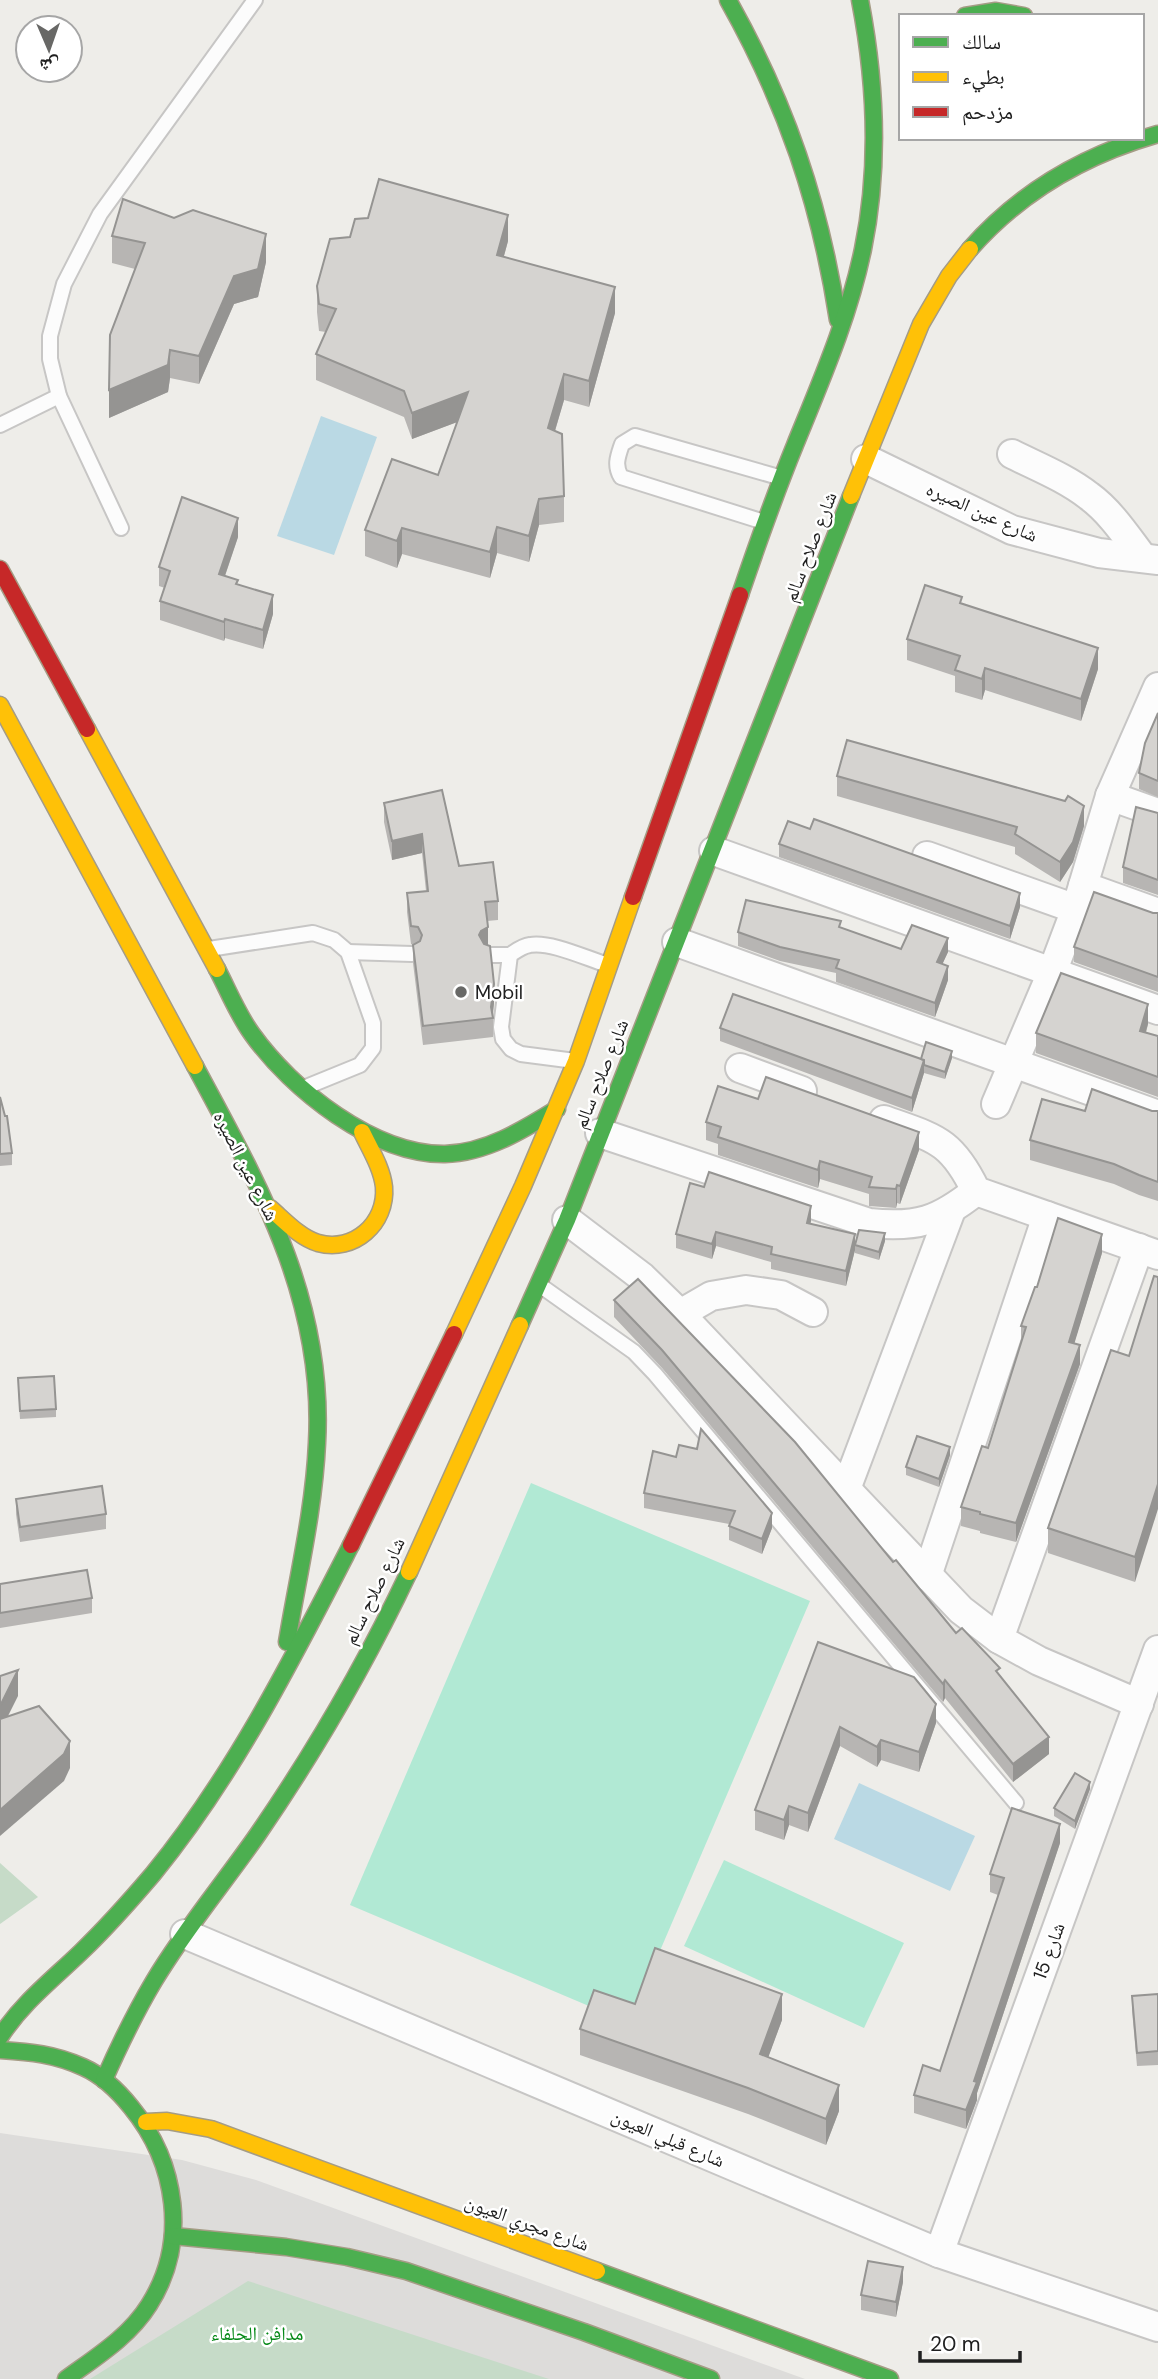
<svg xmlns="http://www.w3.org/2000/svg" width="1158" height="2379" viewBox="0 0 1158 2379" font-family="'DM Sans','Noto Naskh Arabic',sans-serif">
	<style>
		.residential { fill: #dddcda }
		.cemetery { fill: #c6dbc8 }
		.pitch { fill: #b1e9d4 }
		.water { fill: #bad9e4 }
		.lines { fill: none; stroke-linecap: round; stroke-linejoin: round }
		.lane-casing { stroke: #c7c6c5; stroke-width: 18 }
		.street-casing { stroke: #c7c6c5; stroke-width: 32 }
		.fast-casing { stroke: #a59c85; stroke-width: 19 }
		.slow-casing { stroke: #a59c85; stroke-width: 19 }
		.jam-casing { stroke: #a59c85; stroke-width: 19 }
		.lane { stroke: #fcfcfc; stroke-width: 14 }
		.street { stroke: #fcfcfc; stroke-width: 28 }
		.fast { stroke: #4caf50; stroke-width: 16 }
		.slow { stroke: #ffc107; stroke-width: 16 }
		.jam { stroke: #c62828; stroke-width: 16 }
		.wall { fill: #b7b5b3 }
		.shaded-wall { fill: #959492 }
		.building { fill: #d5d3d0; stroke: #959492; stroke-width: 2 }
		.poi-dot { fill: #686866; stroke: #fff; stroke-width: 2.5 }
		.labels { text-anchor: middle; dominant-baseline: central; stroke-width: 5; stroke-linejoin: round; paint-order: stroke }
		.street-label { font-size: 19px; fill: #202020; stroke: #fff }
		.poi-label { font-size: 19px; fill: #202020; stroke: #fff; text-anchor: start }
		.park-label { font-size: 19px; fill: #048816; stroke: #fff }
	</style>
	<rect width="100%" height="100%" fill="#eeede9"/>
	<polygon class="residential" points="0,2133 182,2160 256,2180 805,2379 0,2379"/>
	<g class="cemetery">
		<polygon points="0,1863 38,1897 0,1924"/>
		<polygon points="248,2281 549,2379 90,2379"/>
	</g>
	<g class="pitch">
		<polygon points="531,1483 810,1601 629,2023 350,1905"/>
		<polygon points="724,1860 904,1943 864,2028 684,1946"/>
	</g>
	<g class="water">
		<polygon points="321,416 377,437 334,555 277,536"/>
		<polygon points="859,1783 975,1836 950,1891 834,1839"/>
	</g>
	<g class="lines">
		<defs>
			<g id="lane">
				<polyline points="0,425 59,396"/>
				<path d="M 764,522 L 621,477 C 614,465 618,456 622,444 L 635,436 L 782,478"/>
				<polyline points="121,528 59,396 50,359 50,336 64,284 100,214 255,0"/>
				<polyline points="209,949 313,933 334,940 348,952 373,1023 373,1048 360,1065 306,1087"/>
				<polyline points="348,952 412,954"/>
				<polyline points="489,955 510,955"/>
				<path d="M 575,1061 L 521,1054 L 511,1049 L 503,1039 L 501,1027 L 510,955 C 516,951 522,946 530,945 C 550,941 588,959 608,965"/>
				<polyline points="541,1286 634,1352 655,1374 1016,1803"/>
			</g>
			<g id="street">
				<path d="M 1012,454 C 1038,467 1066,478 1089,496 C 1111,512 1127,537 1143,558"/>
				<polyline points="866,459 1012,530 1099,553 1158,560"/>
				<polyline points="1110,796 1158,813"/>
				<polyline points="714,851 1158,1010"/>
				<polyline points="927,856 1076,909"/>
				<polyline points="1083,886 1158,913"/>
				<polyline points="677,942 1158,1115"/>
				<polyline points="740,1068 802,1091"/>
				<polyline points="996,1104 1053,970 1076,909 1110,796 1158,687"/>
				<path d="M 884,1120 C 934,1138 951,1139 976,1191 L 1158,1255"/>
				<path d="M 600,1133 L 869,1223 C 918,1228 938,1221 976,1191"/>
				<polyline points="567,1220 642,1277 680,1314 961,1610 999,1639 1039,1661 1139,1704"/>
				<polyline points="680,1314 711,1296 746,1290 781,1295 813,1312"/>
				<polyline points="846,1489 951,1210"/>
				<polyline points="927,1576 1047,1216"/>
				<polyline points="999,1639 1139,1248"/>
				<polyline points="185,1934 939,2253 1158,2327"/>
				<polyline points="939,2253 1158,1650"/>
			</g>
			<g id="fast">
				<path d="M 728,0 C 786,103 820,203 838,320"/>
				<polyline points="965,16 996,11 1024,16"/>
				<path d="M 970,249 C 1021,191 1084,155 1158,134"/>
				<path d="M 740,595 C 757,545 775,494 795,445 C 821,381 849,317 863,249 C 880,166 876,83 860,0"/>
				<path d="M 217,969 C 228,990 238,1015 252,1034 C 292,1090 374,1155 445,1154 C 486,1153 523,1130 557,1109"/>
				<path d="M 195,1066 C 260,1187 325,1300 317,1443 C 314,1510 298,1576 287,1642"/>
				<polyline points="520,1325 567,1220 851,496"/>
				<path d="M 0,2037 C 22,2003 52,1980 81,1952 C 106,1928 130,1901 153,1874 C 234,1775 293,1658 351,1545"/>
				<path d="M 0,2050 C 31,2052 54,2054 83,2067 C 101,2075 119,2092 131,2107 C 177,2163 189,2242 149,2305 C 129,2337 96,2357 66,2379"/>
				<path d="M 104,2080 C 119,2046 135,2013 154,1981 C 185,1929 224,1883 258,1834 C 315,1751 366,1663 409,1572"/>
				<polyline points="173,2236 286,2247 347,2257 406,2271 584,2332 711,2379"/>
				<polyline points="597,2271 890,2379"/>
			</g>
			<g id="slow">
				<polyline points="851,496 921,324 949,276 970,249"/>
				<polyline points="0,705 195,1066"/>
				<polyline points="87,729 217,969"/>
				<path d="M 270,1208 C 284,1220 299,1237 318,1243 C 354,1253 387,1223 384,1187 C 382,1168 370,1149 362,1132"/>
				<polyline points="454,1334 523,1186 576,1061 633,897"/>
				<polyline points="409,1572 520,1325"/>
				<polyline points="146,2122 167,2121 211,2129 597,2271"/>
			</g>
			<g id="jam">
				<polyline points="0,569 87,729"/>
				<polyline points="633,897 740,595"/>
				<polyline points="351,1545 454,1334"/>
			</g>
		</defs>
		<use href="#lane" class="lane-casing"/>
		<use href="#street" class="street-casing"/>
		<use href="#fast" class="fast-casing"/>
		<use href="#slow" class="slow-casing"/>
		<use href="#jam" class="jam-casing"/>
		<use href="#lane" class="lane"/>
		<use href="#street" class="street"/>
		<use href="#fast" class="fast"/>
		<use href="#slow" class="slow"/>
		<use href="#jam" class="jam"/>
	</g>
	<g class="wall">
		<polygon points="112,236 266,262 258,297 234,304 199,384 170,378 168,392 109,418 135,269 112,263"/>
		<polygon points="508,241 504,256 615,313 589,407 564,400 555,431 564,496 564,522 539,525 529,562 497,553 490,578 402,554 397,568 365,556 365,530 438,475 457,422 412,439 404,417 316,380 316,354 326,332 319,331 317,312 317,286"/>
		<polygon points="238,537 225,576 238,585 273,614 263,649 225,638 224,641 160,620 160,601 165,588 159,586 159,567"/>
		<polygon points="962,604 1098,669 1081,721 985,690 982,700 955,692 955,676 907,660 907,639"/>
		<polygon points="1158,713 1158,797 1139,789 1139,773"/>
		<polygon points="837,776 1084,826 1073,862 1060,882 1015,854 1015,847 837,796"/>
		<polygon points="384,803 459,866 498,901 498,920 487,921 488,945 494,1003 493,1016 493,1037 423,1045 413,963 413,945 411,944 407,912 407,893 426,891 422,853 392,860 384,822"/>
		<polygon points="1158,813 1158,895 1123,883 1123,867"/>
		<polygon points="810,829 1020,907 1010,939 779,857 779,844"/>
		<polygon points="1153,913 1158,913 1158,992 1074,962 1074,947"/>
		<polygon points="841,928 901,949 948,952 942,964 948,980 935,1017 836,982 836,973 780,961 738,946 738,932"/>
		<polygon points="1148,1024 1146,1033 1158,1036 1158,1097 1036,1053 1036,1033"/>
		<polygon points="720,1028 921,1059 952,1058 945,1079 924,1073 912,1112 720,1041"/>
		<polygon points="0,1097 12,1153 12,1165 0,1166"/>
		<polygon points="1085,1111 1158,1111 1158,1201 1139,1195 1114,1184 1030,1160 1030,1140"/>
		<polygon points="706,1122 919,1150 900,1204 897,1203 896,1208 869,1206 869,1194 820,1179 818,1188 718,1155 718,1144 706,1140"/>
		<polygon points="811,1221 810,1224 855,1244 885,1241 879,1260 855,1253 855,1250 846,1286 771,1269 771,1262 716,1246 712,1259 676,1248 676,1234"/>
		<polygon points="1102,1253 1074,1343 1080,1364 1016,1542 980,1533 980,1531 961,1526 961,1507 988,1448 1021,1340 1021,1326 1037,1287"/>
		<polygon points="1154,1276 1135,1582 1048,1553 1048,1528 1129,1356"/>
		<polygon points="614,1300 893,1562 956,1633 1000,1676 1049,1754 1013,1782 945,1698 943,1702 662,1368 614,1317"/>
		<polygon points="18,1386 56,1409 56,1417 20,1419"/>
		<polygon points="950,1455 939,1487 906,1475 906,1467"/>
		<polygon points="676,1457 772,1528 762,1554 729,1540 729,1524 644,1508 644,1493"/>
		<polygon points="16,1499 106,1514 106,1529 20,1542 16,1514"/>
		<polygon points="0,1584 92,1598 92,1613 0,1628"/>
		<polygon points="818,1642 936,1723 919,1772 881,1760 877,1767 840,1746 808,1832 789,1825 784,1840 755,1830 755,1810"/>
		<polygon points="1090,1789 1075,1829 1054,1816 1054,1808"/>
		<polygon points="1060,1843 977,2093 977,2100 966,2129 914,2113 914,2095 940,2071 998,1895 990,1892 990,1874"/>
		<polygon points="1158,1994 1158,2065 1137,2066 1132,2010 1132,1996"/>
		<polygon points="635,2004 782,2020 768,2057 839,2111 826,2145 748,2114 580,2055 580,2029"/>
		<polygon points="903,2282 896,2317 861,2310 861,2295"/>
	</g>
	<g class="shaded-wall">
		<polygon points="508,215 508,241 497,281 497,255"/>
		<polygon points="266,234 266,262 258,297 234,304 199,384 199,356 234,276"/>
		<polygon points="615,287 615,313 589,407 589,381"/>
		<polygon points="170,350 170,378 168,392 109,418 109,390"/>
		<polygon points="564,374 564,400 548,454 548,428"/>
		<polygon points="468,392 468,418 412,439 412,413"/>
		<polygon points="539,499 539,525 529,562 529,536"/>
		<polygon points="238,518 238,537 219,593 219,574"/>
		<polygon points="497,527 497,553 490,578 490,552"/>
		<polygon points="402,528 402,554 397,568 397,541"/>
		<polygon points="273,595 273,614 263,649 263,630"/>
		<polygon points="225,619 225,638 224,641 224,622"/>
		<polygon points="1098,648 1098,669 1081,721 1081,699"/>
		<polygon points="985,668 985,690 982,700 982,679"/>
		<polygon points="1084,806 1084,826 1073,862 1060,882 1060,862"/>
		<polygon points="422,834 422,853 392,860 392,841"/>
		<polygon points="1020,893 1020,907 1010,939 1010,926"/>
		<polygon points="488,927 488,946 481,950 479,935 481,931"/>
		<polygon points="948,938 948,952 937,976 937,962"/>
		<polygon points="948,966 948,980 935,1017 935,1003"/>
		<polygon points="494,984 494,1003 492,1018 491,1007"/>
		<polygon points="1148,1004 1148,1024 1140,1051 1140,1031"/>
		<polygon points="952,1051 952,1058 945,1079 945,1072"/>
		<polygon points="924,1060 924,1073 912,1112 912,1098"/>
		<polygon points="919,1132 919,1150 900,1204 900,1186"/>
		<polygon points="820,1161 820,1179 818,1188 818,1170"/>
		<polygon points="897,1185 897,1203 896,1208 896,1189"/>
		<polygon points="811,1206 811,1221 807,1238 807,1223"/>
		<polygon points="716,1232 716,1246 712,1259 712,1244"/>
		<polygon points="885,1233 885,1241 879,1260 879,1252"/>
		<polygon points="855,1234 855,1250 846,1286 846,1271"/>
		<polygon points="1102,1234 1102,1253 1069,1361 1069,1342"/>
		<polygon points="1080,1345 1080,1364 1016,1542 1016,1523"/>
		<polygon points="950,1447 950,1455 939,1487 939,1479"/>
		<polygon points="1158,1484 1158,1509 1135,1582 1135,1557"/>
		<polygon points="772,1513 772,1528 762,1554 762,1539"/>
		<polygon points="18,1670 18,1696 0,1732 0,1706"/>
		<polygon points="945,1680 945,1698 943,1702 943,1684"/>
		<polygon points="936,1704 936,1723 919,1772 919,1752"/>
		<polygon points="840,1727 840,1746 808,1832 808,1813"/>
		<polygon points="1049,1737 1049,1754 1013,1782 1013,1764"/>
		<polygon points="881,1740 881,1760 877,1767 877,1747"/>
		<polygon points="70,1741 70,1768 64,1781 0,1836 0,1810"/>
		<polygon points="1090,1782 1090,1789 1075,1829 1075,1821"/>
		<polygon points="789,1806 789,1825 784,1840 784,1820"/>
		<polygon points="1060,1824 1060,1843 977,2093 977,2100 966,2129 966,2110 974,2081"/>
		<polygon points="782,1994 782,2020 760,2080 760,2054"/>
		<polygon points="839,2085 839,2111 826,2145 826,2119"/>
		<polygon points="903,2267 903,2282 896,2317 896,2302"/>
	</g>
	<g class="building">
		<polygon points="379,179 508,215 497,255 615,287 589,381 564,374 548,428 562,434 564,496 539,499 529,536 497,527 490,552 402,528 397,541 365,530 392,459 438,475 468,392 412,413 404,391 316,354 336,309 319,304 317,286 330,239 350,237 355,219 368,218"/>
		<polygon points="123,199 174,218 193,210 266,234 258,269 234,276 199,356 170,350 168,365 109,390 110,335 145,243 112,236"/>
		<polygon points="182,497 238,518 219,574 238,580 236,584 273,595 263,630 225,619 224,622 160,601 170,571 159,567"/>
		<polygon points="925,585 962,597 960,603 1098,648 1081,699 985,668 982,679 955,670 960,656 907,639"/>
		<polygon points="1158,713 1158,781 1139,773 1145,743"/>
		<polygon points="847,740 1065,801 1068,796 1084,806 1073,842 1060,862 1015,834 1017,827 837,776"/>
		<polygon points="442,790 459,866 493,862 498,901 485,902 488,927 481,931 479,935 484,944 490,946 494,984 491,1007 493,1018 423,1026 413,945 420,941 422,935 418,927 411,926 407,893 428,891 422,834 392,841 384,803"/>
		<polygon points="1136,807 1158,813 1158,880 1123,867"/>
		<polygon points="814,819 1020,893 1010,926 779,844 788,821 810,829"/>
		<polygon points="1094,892 1153,913 1158,913 1158,977 1074,947"/>
		<polygon points="746,900 841,921 839,927 901,949 912,925 948,938 937,962 948,966 935,1003 836,968 839,960 780,947 738,932"/>
		<polygon points="1061,973 1148,1004 1140,1031 1158,1036 1158,1077 1036,1033"/>
		<polygon points="733,994 924,1060 912,1098 720,1028"/>
		<polygon points="926,1042 952,1051 945,1072 924,1065 924,1060 921,1059"/>
		<polygon points="766,1077 919,1132 900,1186 897,1185 896,1189 869,1187 872,1177 820,1161 818,1170 718,1137 721,1127 706,1122 718,1086 758,1099"/>
		<polygon points="1092,1089 1152,1111 1158,1111 1158,1182 1139,1175 1114,1164 1030,1140 1042,1099 1085,1111"/>
		<polygon points="0,1097 5,1116 7,1116 12,1153 0,1154"/>
		<polygon points="709,1172 811,1206 807,1223 855,1234 846,1271 771,1254 772,1247 716,1232 712,1244 676,1234 690,1183 704,1187"/>
		<polygon points="1058,1218 1102,1234 1069,1342 1080,1345 1016,1523 980,1514 980,1512 961,1507 982,1446 988,1448 1026,1327 1021,1326 1035,1287 1037,1287"/>
		<polygon points="859,1230 885,1233 879,1252 855,1245"/>
		<polygon points="1154,1276 1158,1277 1158,1484 1135,1557 1048,1528 1111,1350 1129,1356"/>
		<polygon points="638,1279 795,1442 893,1562 896,1560 956,1633 962,1628 1000,1668 996,1671 1049,1737 1013,1764 945,1680 943,1684 662,1350 614,1300"/>
		<polygon points="54,1376 56,1409 20,1411 18,1378"/>
		<polygon points="701,1429 772,1513 762,1539 729,1526 735,1511 644,1493 653,1451 676,1457 679,1445 697,1449"/>
		<polygon points="917,1436 950,1447 939,1479 906,1467"/>
		<polygon points="102,1486 106,1514 20,1527 16,1499"/>
		<polygon points="87,1570 92,1598 0,1613 0,1584"/>
		<polygon points="818,1642 914,1677 936,1704 919,1752 881,1740 877,1747 840,1727 808,1813 789,1806 784,1820 755,1810"/>
		<polygon points="18,1670 0,1706 0,1676"/>
		<polygon points="39,1706 70,1741 64,1754 0,1810 0,1719"/>
		<polygon points="1075,1773 1090,1782 1075,1821 1054,1808"/>
		<polygon points="1012,1808 1060,1824 974,2081 977,2082 966,2110 914,2095 923,2065 940,2071 1004,1878 990,1874"/>
		<polygon points="655,1948 782,1994 760,2054 839,2085 826,2119 748,2088 580,2029 594,1990 635,2004"/>
		<polygon points="1158,1994 1158,2051 1137,2053 1132,1996"/>
		<polygon points="868,2261 903,2267 896,2302 861,2295"/>
	</g>
	<circle class="poi-dot" cx="461" cy="992" r="7"/>
	<g class="labels">
		<g class="street-label">
			<text transform="translate(982 512) rotate(24)">شارع عين الصيره</text>
			<text transform="translate(810 547) rotate(-69)">شارع صلاح سالم</text>
			<text transform="translate(601 1074) rotate(-68)">شارع صلاح سالم</text>
			<text transform="translate(246 1166) rotate(63)">شارع عين الصيره</text>
			<text transform="translate(374 1591) rotate(-64)">شارع صلاح سالم</text>
			<text transform="translate(1049 1951) rotate(-70)">شارع 15</text>
			<text transform="translate(668 2138) rotate(23)">شارع قبلي العيون</text>
			<text transform="translate(527 2223) rotate(20)">شارع مجري العيون</text>
		</g>
		<g class="poi-label">
			<text x="475" y="992">Mobil</text>
		</g>
		<g class="park-label">
			<text x="257" y="2333">مدافن الحلفاء</text>
		</g>
	</g>
	<rect x="899" y="14" width="245" height="126" fill="#ffffff" stroke="#a6a6a6" stroke-width="2"/>
	<rect x="913" y="37" width="35" height="10" fill="#4caf50" stroke="#a6a6a6" stroke-width="2"/>
	<text x="962" y="49" font-size="21" fill="#202020">سالك</text>
	<rect x="913" y="72" width="35" height="10" fill="#ffc107" stroke="#a6a6a6" stroke-width="2"/>
	<text x="962" y="84" font-size="21" fill="#202020">بطيء</text>
	<rect x="913" y="107" width="35" height="10" fill="#c62828" stroke="#a6a6a6" stroke-width="2"/>
	<text x="962" y="119" font-size="21" fill="#202020">مزدحم</text>
	<g transform="translate(49 49) rotate(178)"><circle r="33" fill="#ffffff" stroke="#a6a6a6" stroke-width="2"/>
	<path d="M0-5L12 26L0 18L-12 26Z" fill="#686866"/>
	<text y="-10" font-size="19" font-weight="bold" text-anchor="middle" fill="#202020">ش</text>
	</g>
	<path d="M920 2351v10h100v-10" fill="none" stroke="#202020" stroke-width="3.5"/>
	<text x="930" y="2351" font-size="21" fill="#202020" stroke="#ffffff" stroke-width="5" paint-order="stroke">20 m</text>
</svg>
